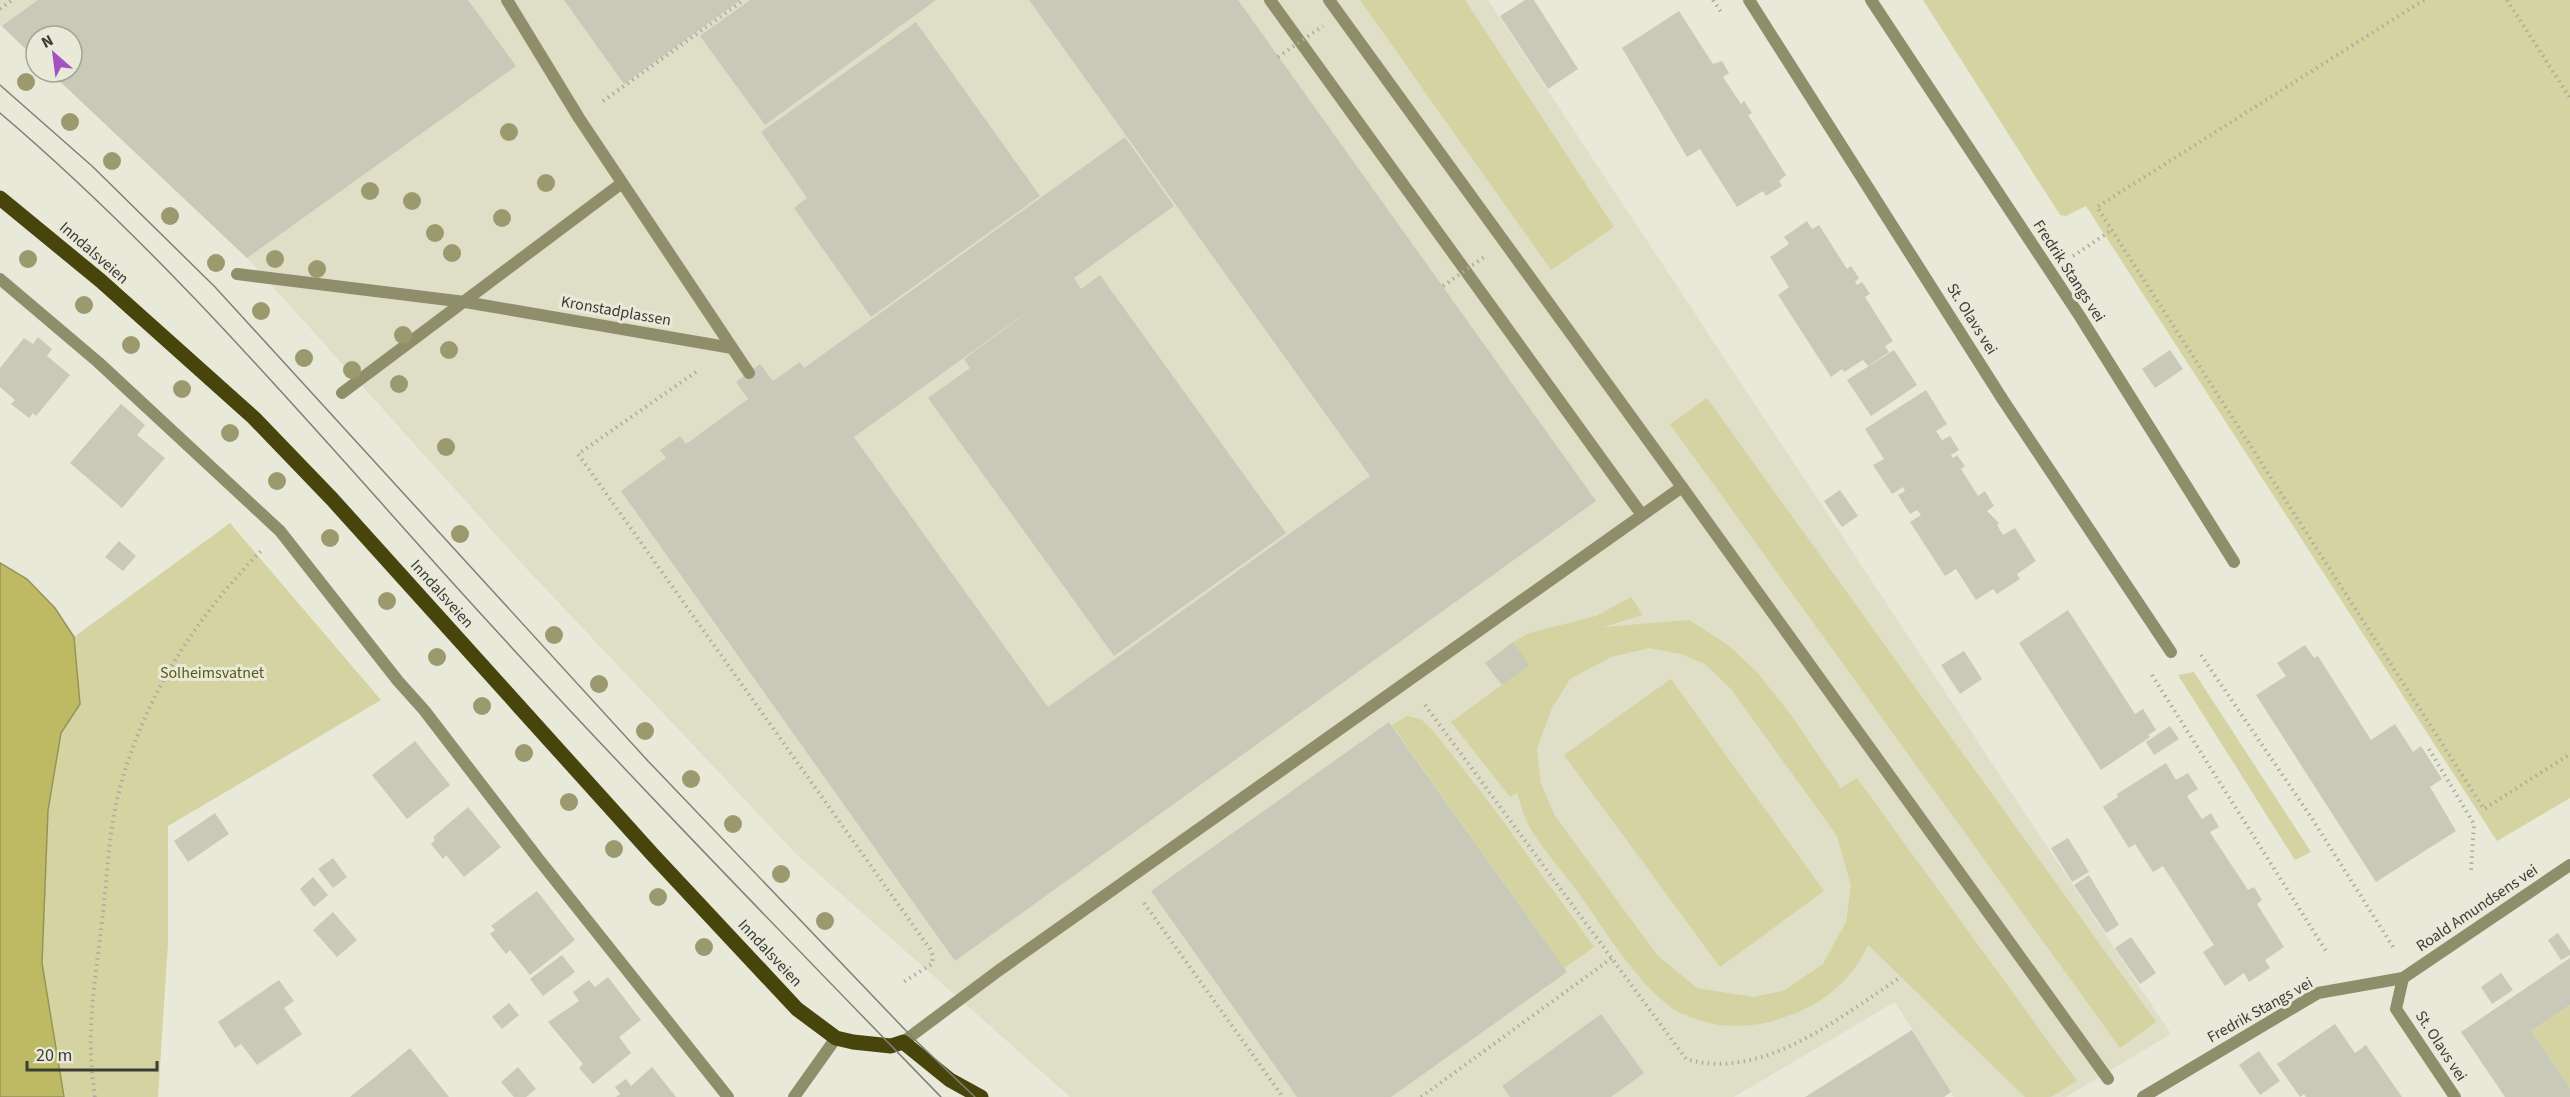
<svg xmlns="http://www.w3.org/2000/svg" width="2570" height="1097" viewBox="0 0 2570 1097" font-family="'Source Sans 3',sans-serif">
	<style>
		.built { fill: #dfdfc8 }
		.green { fill: #d4d3a1; fill-rule: evenodd }
		.water { fill: #bdba63; stroke: #969455; stroke-width: 1.5 }
		.building { fill: #c9c9b9 }
		.lines { fill: none; stroke-linecap: round; stroke-linejoin: round }
		.path { stroke: #acac9f; stroke-width: 4; stroke-dasharray: 1.5 4.5; stroke-linecap: butt }
		.service { stroke: #8f8e6b; stroke-width: 12 }
		.pedestrian { stroke: #8f8e6b; stroke-width: 12 }
		.minor { stroke: #8f8e6b; stroke-width: 12 }
		.primary { stroke: #47450c; stroke-width: 15 }
		.tram { stroke: #808075; stroke-width: 1.5 }
		.path-bridge { stroke: #acac9f; stroke-width: 4; stroke-dasharray: 1.5 4.5; stroke-linecap: butt }
		.tree { fill: #9b9a6f }
		.labels { text-anchor: middle; dominant-baseline: central; stroke-width: 6; stroke-linejoin: round; paint-order: stroke }
		.street-label { font-size: 16px; fill: #3c3c35; stroke: #e9e9d9 }
		.park-label { font-size: 16px; fill: #5b5919; stroke: #e9e9d9 }
	</style>
	<rect width="100%" height="100%" fill="#e9e9d9"/>
	<polygon class="built" points="0,0 1488,0 2171,1034 2066,1097 1954,1097 1895,1002 1734,1097 1070,1097 796,854 524,566 247,258 50,72 72,72 72,36 36,36 36,59 0,25"/>
	<g class="green">
		<polygon points="1360,0 1465,0 1614,227 1551,270"/>
		<polygon points="1923,0 2570,0 2570,798 2497,841 2086,206 2066,216 2060,215"/>
		<polygon points="1707,398 2156,1022 2120,1048 1670,424"/>
		<polygon points="230,523 381,700 168,826 168,944 158,1097 64,1097 41,961 45,827 61,733 80,704 74,637"/>
		<path d="M 1631,597 L 1643,615 L 1603,627 L 1689,620 L 1728,645 L 1757,672 L 1791,715 L 1841,788 L 1857,778 L 2077,1081 L 2051,1097 L 2025,1097 L 1868,945 C 1853,978 1827,1001 1793,1014 C 1755,1029 1721,1031 1683,1014 C 1645,997 1604,928 1579,894 C 1563,872 1544,851 1530,828 C 1524,818 1521,804 1517,793 L 1510,797 L 1451,722 L 1529,665 L 1513,642 L 1529,633 L 1596,616 ZM 1649,648 L 1681,654 L 1705,664 L 1731,689 L 1837,836 L 1851,886 L 1846,922 L 1823,964 L 1783,991 L 1753,997 L 1697,988 L 1658,956 L 1555,816 L 1541,784 L 1537,749 L 1551,710 L 1570,679 L 1611,657 Z"/>
		<polygon points="2194,672 2311,852 2295,860 2178,675"/>
		<polygon points="1671,679 1824,891 1720,967 1564,755"/>
		<polygon points="1407,716 1421,719 1435,733 1492,806 1594,947 1564,968 1392,725"/>
		<polygon points="2570,1005 2570,1088 2531,1031"/>
	</g>
	<polygon class="water" points="0,563 27,579 55,608 74,637 80,704 61,733 48,810 42,963 64,1097 0,1097"/>
	<g class="building">
		<polygon points="38,0 468,0 516,66 247,258 50,72 72,72 72,36 36,36 36,59 2,26"/>
		<polygon points="564,0 741,0 624,84"/>
		<polygon points="750,0 936,0 765,125 700,36"/>
		<polygon points="1029,0 1238,0 1596,501 955,961 621,491 666,458 660,450 680,436 686,444 748,399 736,382 760,364 773,381 800,362 804,368 1125,137 1174,206 1074,278 1081,289 1100,275 1286,533 1114,656 928,398 970,368 964,359 1055,292 854,437 1048,707 1370,476"/>
		<polygon points="1525,0 1534,0 1578,69 1548,89 1500,16"/>
		<polygon points="1679,11 1713,64 1722,61 1729,73 1723,77 1741,104 1744,101 1752,113 1748,115 1786,175 1779,181 1782,186 1766,196 1763,191 1737,207 1700,149 1687,157 1622,48"/>
		<polygon points="916,22 1040,196 871,317 794,208 807,198 761,132"/>
		<polygon points="1807,221 1812,229 1819,225 1847,269 1851,266 1859,278 1855,282 1857,285 1862,282 1870,294 1865,297 1893,341 1885,346 1889,352 1868,366 1863,360 1844,372 1842,369 1831,377 1778,295 1789,287 1770,257 1789,244 1784,237"/>
		<polygon points="38,337 52,349 47,356 70,375 36,416 33,413 29,418 11,404 15,400 0,387 0,368 24,338 33,344"/>
		<polygon points="1894,350 1917,385 1871,416 1847,380"/>
		<polygon points="2170,350 2183,369 2155,388 2142,369"/>
		<polygon points="1926,390 1947,424 1936,431 1942,440 1950,436 1959,450 1951,455 1953,458 1957,455 1965,466 1961,469 1978,496 1985,491 1994,506 1987,511 1999,523 1997,525 2003,535 2015,528 2036,561 2017,574 2020,579 1997,594 1993,589 1976,600 1956,569 1945,576 1910,522 1921,515 1917,510 1910,514 1898,495 1905,491 1903,487 1892,494 1873,465 1884,459 1865,429"/>
		<polygon points="121,404 145,425 137,435 165,458 122,508 70,463"/>
		<polygon points="1840,490 1858,516 1842,527 1824,501"/>
		<polygon points="119,541 136,556 123,571 105,557"/>
		<polygon points="2068,610 2135,714 2143,709 2156,730 2148,735 2150,737 2101,770 2019,643"/>
		<polygon points="1513,642 1530,665 1502,685 1485,663"/>
		<polygon points="2305,645 2314,658 2318,656 2371,740 2395,724 2413,752 2421,746 2442,779 2430,787 2456,831 2376,882 2256,695 2286,676 2277,663"/>
		<polygon points="1964,651 1982,679 1960,694 1941,665"/>
		<polygon points="1389,722 1567,972 1391,1097 1297,1097 1151,891"/>
		<polygon points="2170,726 2179,739 2154,755 2146,742"/>
		<polygon points="415,741 450,785 407,819 372,775"/>
		<polygon points="2166,763 2176,780 2188,773 2198,789 2187,796 2202,819 2211,813 2219,827 2210,832 2211,834 2248,890 2254,887 2262,900 2257,904 2284,947 2265,960 2270,968 2249,982 2244,973 2225,986 2203,952 2214,945 2163,866 2153,872 2135,844 2129,848 2103,807 2118,797 2117,794"/>
		<polygon points="468,807 501,847 464,877 446,855 443,859 431,844 435,840 433,837"/>
		<polygon points="215,813 229,834 188,862 174,841"/>
		<polygon points="2068,838 2089,872 2072,882 2051,848"/>
		<polygon points="333,858 347,877 333,888 318,869"/>
		<polygon points="2089,875 2119,925 2106,933 2074,885"/>
		<polygon points="313,877 328,895 314,907 300,889"/>
		<polygon points="537,891 575,940 530,975 510,950 506,954 490,934 495,930 491,926"/>
		<polygon points="333,912 357,940 337,957 313,930"/>
		<polygon points="2558,933 2570,951 2570,955 2561,960 2548,940"/>
		<polygon points="2131,937 2156,973 2140,984 2115,948"/>
		<polygon points="562,955 575,972 543,996 530,979"/>
		<polygon points="2570,958 2570,1005 2531,1031 2570,1088 2570,1097 2505,1097 2461,1032"/>
		<polygon points="2501,973 2513,990 2492,1004 2481,987"/>
		<polygon points="608,977 641,1020 619,1037 631,1053 593,1084 579,1068 583,1064 548,1022 579,1001 573,992 589,980 595,987"/>
		<polygon points="279,980 294,1001 284,1008 302,1034 257,1065 241,1044 235,1048 218,1022"/>
		<polygon points="509,1003 519,1015 502,1029 492,1017"/>
		<polygon points="1601,1014 1644,1073 1611,1097 1510,1097 1502,1086"/>
		<polygon points="2335,1024 2355,1053 2366,1045 2402,1097 2306,1097 2304,1094 2300,1097 2277,1064"/>
		<polygon points="1912,1030 1951,1092 1944,1097 1805,1097"/>
		<polygon points="410,1048 449,1097 350,1097 375,1077"/>
		<polygon points="2259,1051 2280,1081 2260,1095 2239,1065"/>
		<polygon points="518,1067 536,1089 526,1097 514,1097 501,1082"/>
		<polygon points="652,1067 676,1097 616,1097 620,1094 615,1087 626,1079 631,1086"/>
	</g>
	<g class="lines">
		<g class="path">
			<polyline points="1713,0 1721,12"/>
			<polyline points="2424,0 2097,207 2484,809 2570,754"/>
			<polyline points="2507,0 2570,98"/>
			<polyline points="0,9 12,0"/>
			<polyline points="603,101 744,0"/>
			<polyline points="2073,256 2112,230"/>
			<polyline points="696,372 578,454 930,949 933,956 932,964 902,983"/>
			<polyline points="2201,655 2311,817 2395,950"/>
			<polyline points="2152,675 2326,951"/>
			<path d="M 1425,705 L 1686,1059 C 1763,1082 1841,1016 1901,977"/>
			<polyline points="2429,749 2474,824 2471,870"/>
			<polyline points="1144,903 1283,1097"/>
			<path d="M 95,1097 C 85,1031 95,985 102,921 C 107,882 108,843 116,804 C 138,707 192,621 261,551"/>
			<polyline points="1421,1097 1612,958"/>
		</g>
		<g class="service">
			<polyline points="1270,0 1642,515"/>
			<polyline points="1871,0 2079,315 2234,562"/>
			<polyline points="0,279 98,362 280,531 398,681 424,710 540,861 728,1097"/>
			<polyline points="903,1042 998,971 1682,487 1329,0"/>
		</g>
		<g class="pedestrian">
			<polyline points="507,0 579,118 749,373"/>
			<polyline points="237,274 465,302 732,348"/>
			<polyline points="342,393 622,183"/>
			<polyline points="1682,487 2108,1079"/>
		</g>
		<g class="minor">
			<polyline points="1749,0 2003,400 2171,652"/>
			<polyline points="2403,978 2396,1009 2455,1097"/>
			<polyline points="794,1097 836,1038"/>
			<polyline points="2143,1097 2318,993 2403,978 2570,865"/>
		</g>
		<polyline class="primary" points="0,198 101,281 254,418 332,499 653,855 797,1009 836,1038 853,1042 891,1046 903,1042 950,1080 981,1097"/>
		<g class="tram">
			<polyline points="0,85 92,166 215,287 648,761 912,1037 975,1097"/>
			<path d="M 0,113 C 166,254 306,420 451,581 C 610,757 776,927 941,1097"/>
		</g>
		<g class="path-bridge">
			<polyline points="1278,57 1323,26"/>
			<polyline points="1443,286 1487,255"/>
		</g>
	</g>
	<g class="tree">
		<circle cx="26" cy="82" r="9"/>
		<circle cx="70" cy="122" r="9"/>
		<circle cx="509" cy="132" r="9"/>
		<circle cx="112" cy="161" r="9"/>
		<circle cx="546" cy="183" r="9"/>
		<circle cx="370" cy="191" r="9"/>
		<circle cx="412" cy="201" r="9"/>
		<circle cx="170" cy="216" r="9"/>
		<circle cx="502" cy="218" r="9"/>
		<circle cx="435" cy="233" r="9"/>
		<circle cx="452" cy="253" r="9"/>
		<circle cx="28" cy="259" r="9"/>
		<circle cx="275" cy="259" r="9"/>
		<circle cx="216" cy="263" r="9"/>
		<circle cx="317" cy="269" r="9"/>
		<circle cx="84" cy="305" r="9"/>
		<circle cx="261" cy="311" r="9"/>
		<circle cx="403" cy="335" r="9"/>
		<circle cx="131" cy="345" r="9"/>
		<circle cx="449" cy="350" r="9"/>
		<circle cx="304" cy="358" r="9"/>
		<circle cx="352" cy="370" r="9"/>
		<circle cx="399" cy="384" r="9"/>
		<circle cx="182" cy="389" r="9"/>
		<circle cx="230" cy="433" r="9"/>
		<circle cx="446" cy="447" r="9"/>
		<circle cx="277" cy="481" r="9"/>
		<circle cx="460" cy="534" r="9"/>
		<circle cx="330" cy="538" r="9"/>
		<circle cx="387" cy="601" r="9"/>
		<circle cx="554" cy="635" r="9"/>
		<circle cx="437" cy="657" r="9"/>
		<circle cx="599" cy="684" r="9"/>
		<circle cx="482" cy="706" r="9"/>
		<circle cx="645" cy="731" r="9"/>
		<circle cx="524" cy="753" r="9"/>
		<circle cx="691" cy="779" r="9"/>
		<circle cx="569" cy="802" r="9"/>
		<circle cx="733" cy="824" r="9"/>
		<circle cx="614" cy="849" r="9"/>
		<circle cx="781" cy="874" r="9"/>
		<circle cx="658" cy="897" r="9"/>
		<circle cx="825" cy="921" r="9"/>
		<circle cx="704" cy="947" r="9"/>
	</g>
	<g class="labels">
		<g class="street-label">
			<text transform="translate(94 253) rotate(41)">Inndalsveien</text>
			<text transform="translate(2069 271) rotate(57)">Fredrik Stangs vei</text>
			<text transform="translate(616 311) rotate(10)">Kronstadplassen</text>
			<text transform="translate(1972 319) rotate(58)">St. Olavs vei</text>
			<text transform="translate(442 594) rotate(48)">Inndalsveien</text>
			<text transform="translate(2477 908) rotate(-34)">Roald Amundsens vei</text>
			<text transform="translate(770 953) rotate(47)">Inndalsveien</text>
			<text transform="translate(2260 1010) rotate(-29)">Fredrik Stangs vei</text>
			<text transform="translate(2441 1046) rotate(57)">St. Olavs vei</text>
		</g>
		<g class="park-label">
			<text x="212" y="673">Solheimsvatnet</text>
		</g>
	</g>
	<g transform="translate(54 54) rotate(332)"><circle r="28" fill="#e9e9d9" stroke="#a4a497" stroke-width="1.5"/>
	<path d="M0-4.5L10 22L0 15L-10 22Z" fill="#a552c1"/>
	<text y="-9" font-size="16" font-weight="bold" text-anchor="middle" fill="#3c3c35">N</text>
	</g>
	<path d="M27 1061v9h130v-9" fill="none" stroke="#3c3c35" stroke-width="3"/>
	<text x="36" y="1061" font-size="18" fill="#3c3c35" stroke="#e9e9d9" stroke-width="4.5" paint-order="stroke">20 m</text>
</svg>
